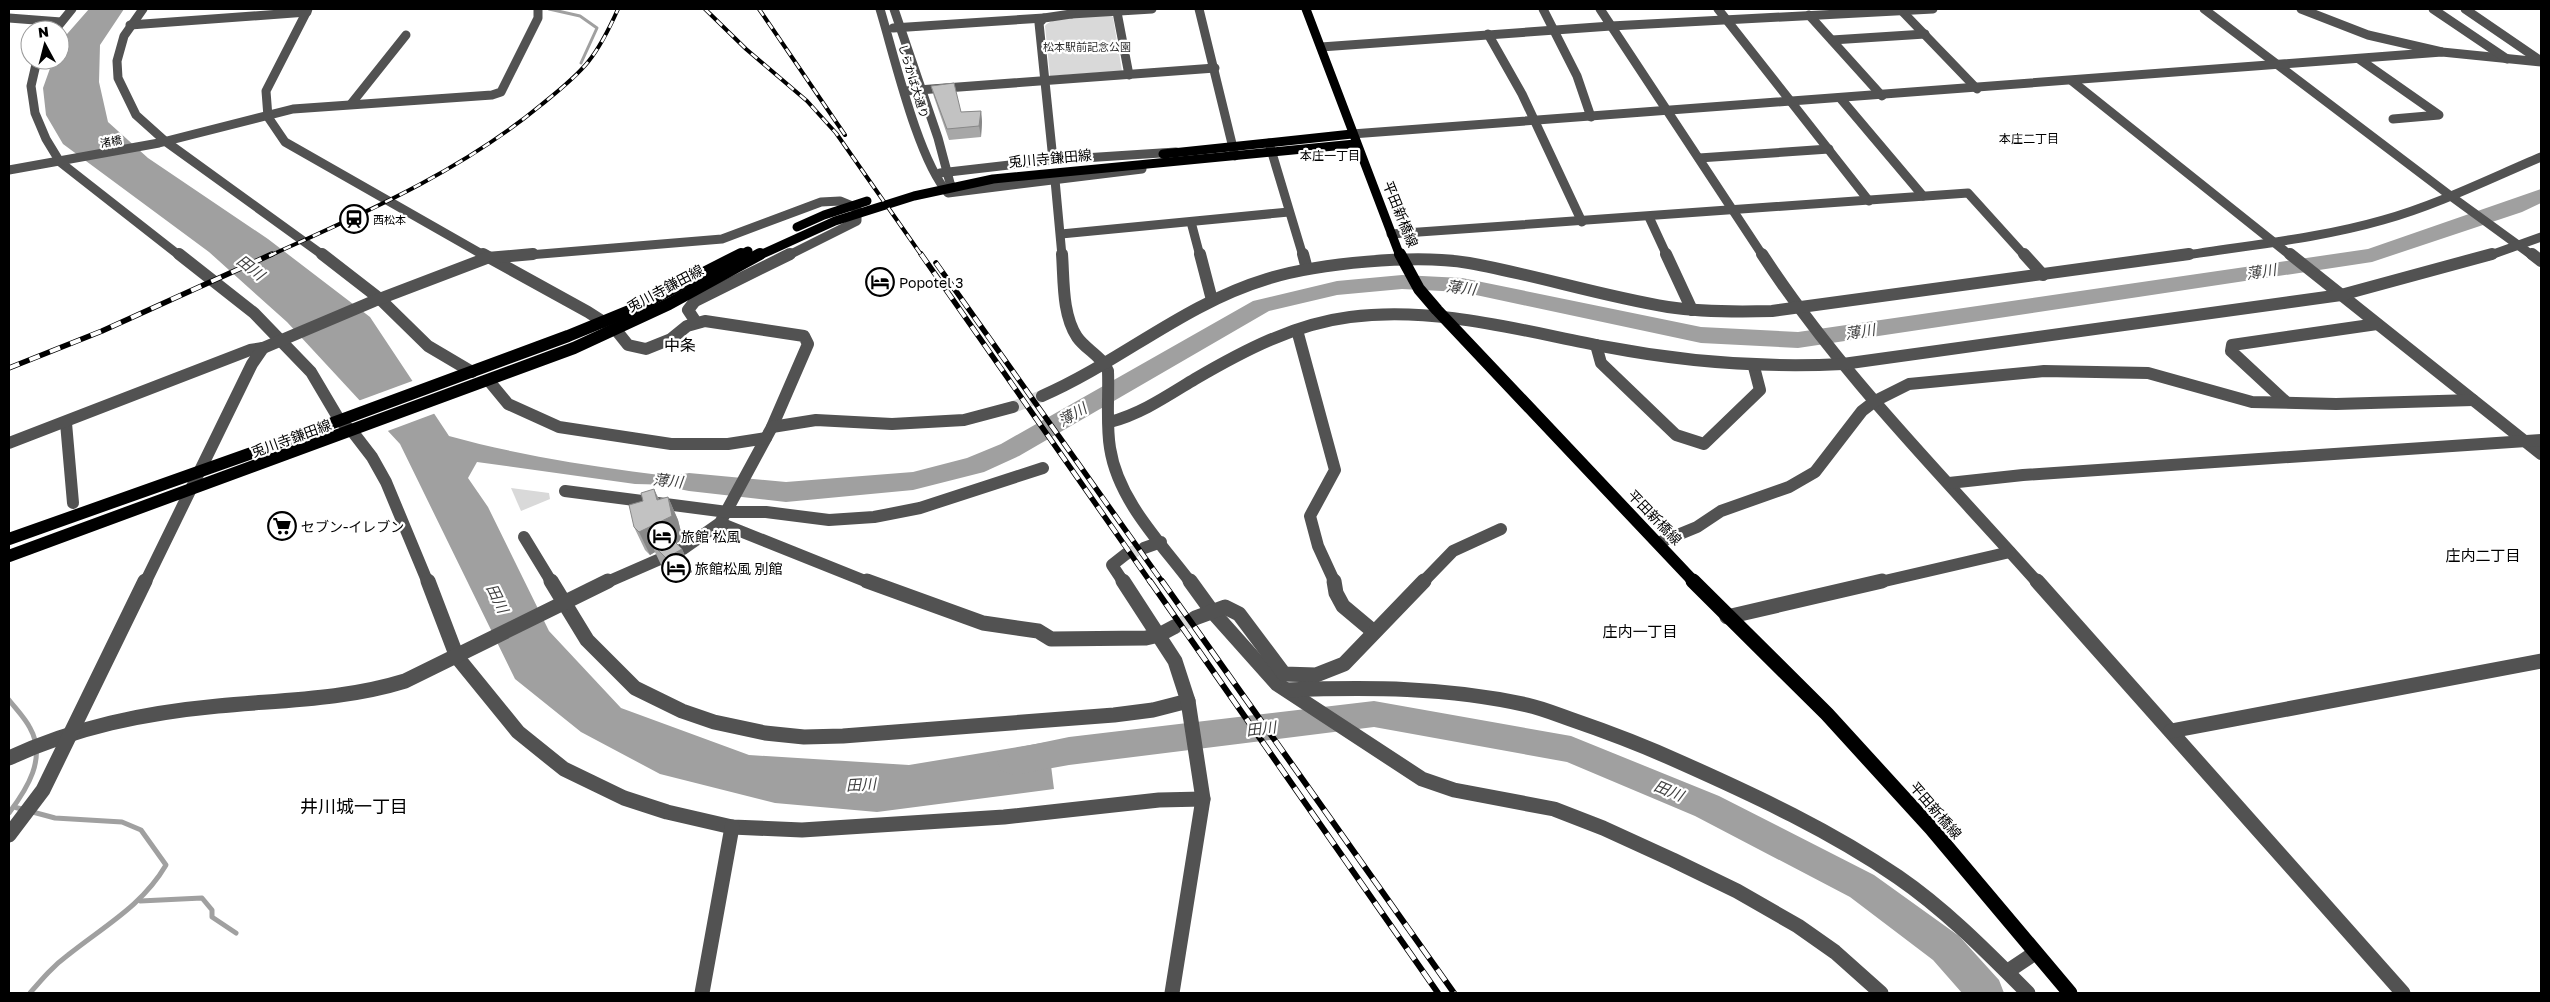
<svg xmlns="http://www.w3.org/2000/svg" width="2550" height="1002" viewBox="0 0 2550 1002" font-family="'Golos Text','Noto Sans JP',sans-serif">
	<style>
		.green { fill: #d9d9d9 }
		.water { fill: #a0a0a0 }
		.pier { fill: #fff }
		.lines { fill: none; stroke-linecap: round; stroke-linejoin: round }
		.stream-far1 { stroke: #a0a0a0; stroke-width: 3 }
		.stream { stroke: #a0a0a0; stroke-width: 5 }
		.river { fill: #a0a0a0; fill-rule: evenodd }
		.minor-tunnel-far1 { stroke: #d9d9d9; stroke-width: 12; stroke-dasharray: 12 5.5; stroke-linecap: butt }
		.minor-tunnel { stroke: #d9d9d9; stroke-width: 15; stroke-dasharray: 15 8; stroke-linecap: butt }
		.minor-far2 { stroke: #525252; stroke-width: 9 }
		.minor-far1 { stroke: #525252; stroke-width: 12 }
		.minor { stroke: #525252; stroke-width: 15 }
		.major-far2 { stroke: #000; stroke-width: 9 }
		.major-far1 { stroke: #000; stroke-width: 12 }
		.major { stroke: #000; stroke-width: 15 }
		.rail-far2-casing { stroke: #000; stroke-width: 4 }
		.rail-far1-casing { stroke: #000; stroke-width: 5.5 }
		.rail-casing { stroke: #000; stroke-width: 6 }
		.rail-far2 { stroke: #fff; stroke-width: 2.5; stroke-dasharray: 8; stroke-linecap: butt }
		.rail-far1 { stroke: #fff; stroke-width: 4; stroke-dasharray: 11; stroke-linecap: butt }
		.rail { stroke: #fff; stroke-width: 4.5; stroke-dasharray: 14; stroke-linecap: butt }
		.wall { fill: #a7a7a7 }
		.shaded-wall { fill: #888 }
		.building { fill: #c2c2c2; stroke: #888 }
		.labels { text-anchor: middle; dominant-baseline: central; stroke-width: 4.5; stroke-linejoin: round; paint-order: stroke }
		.far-park-label { font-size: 11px; fill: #303030; stroke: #fff }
		.far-street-label { font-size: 11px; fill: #000; stroke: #fff }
		.far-poi-label { font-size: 11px; fill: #000; stroke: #fff; text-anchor: start }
		.far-neighbourhood-label { font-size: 12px; fill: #000; stroke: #fff }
		.street-label { font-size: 14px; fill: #000; stroke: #fff }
		.poi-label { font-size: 14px; fill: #000; stroke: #fff; text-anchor: start }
		.water-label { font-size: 15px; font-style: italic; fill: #414141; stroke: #fff }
		.neighbourhood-label { font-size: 15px; fill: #000; stroke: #fff }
		.quarter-label { font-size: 16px; fill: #000; stroke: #fff }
		.near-neighbourhood-label { font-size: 18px; fill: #000; stroke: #fff }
	</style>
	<rect width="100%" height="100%" fill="#fff"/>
	<g class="green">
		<path d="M 1108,14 L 1113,17 L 1122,71 L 1050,76 L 1045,26 C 1053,15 1093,16 1108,14 Z"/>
		<polygon points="511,488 549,493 550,499 521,511"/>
	</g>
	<path class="water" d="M 89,9 L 124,9 L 100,45 L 99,82 L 108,122 L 148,158 L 268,239 L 370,317 L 449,436 C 550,464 654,474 758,487 L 635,484 L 477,462 L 468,478 L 488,507 L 549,631 L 621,708 L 749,755 L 909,765 L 1048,742 L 1054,789 L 877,812 L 775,803 L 660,774 L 581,732 L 515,679 L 400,444 L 287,322 L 209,252 L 63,144 L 46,115 L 43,88 L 53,60 L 60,60 L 60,42 Z"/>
	<polygon class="pier" points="415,380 436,413 385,432 358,401"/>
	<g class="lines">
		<polyline class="stream-far1" points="549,9 580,16 597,28 581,63"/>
		<g class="stream">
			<path d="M 9,700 C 16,709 25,718 30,728 C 47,758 27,789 9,813"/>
			<path d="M 14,807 L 55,818 L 122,822 L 141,830 L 166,865 C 142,906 104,926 68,955 C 53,966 42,979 30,993"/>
			<polyline points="140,901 202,898 212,910 212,917 236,933"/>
		</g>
		<g class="river">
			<polygon points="2541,189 2541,203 2522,212 2372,262 1798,348 1701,343 1462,292 1402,289 1337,295 1269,311 1019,456 984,472 913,490 786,502 689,491 679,489 675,482 679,475 689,473 786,482 913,472 967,458 1001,444 1253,301 1337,281 1402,275 1462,278 1701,327 1798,332 2368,249"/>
			<polygon points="1374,701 1571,736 1719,796 1874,875 1959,936 1999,980 2004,993 1962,993 1933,960 1850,897 1695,816 1567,762 1374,727 1069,765 1013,775 1001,771 997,761 1001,751 1069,737"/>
		</g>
		<g class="minor-tunnel-far1">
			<polyline points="1013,407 1042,396"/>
			<polyline points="1126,554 1144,548"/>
		</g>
		<polyline class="minor-tunnel" points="1174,627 1195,618"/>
		<g class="minor-far2">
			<polyline points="143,9 124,36 117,61 118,78 136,115 165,141 324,256"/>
			<polyline points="308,9 266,91 268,117 285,142 485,256"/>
			<path d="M 880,9 C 894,55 918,160 948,193 L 1142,169"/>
			<polyline points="894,9 938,138 950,183 953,189 963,188"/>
			<polyline points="1199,9 1235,156"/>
			<polyline points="1543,9 1577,76 1591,117"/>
			<polyline points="1600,9 1763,256"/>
			<polyline points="1718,9 1869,201"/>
			<polyline points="1900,9 1977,89"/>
			<polyline points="2204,9 2452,197 2533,256"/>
			<polyline points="2301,9 2368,35 2442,52 2541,62"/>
			<polyline points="2433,9 2507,59"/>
			<polyline points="2465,9 2541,61"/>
			<polyline points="1117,12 1129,75"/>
			<polyline points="1071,14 1152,9"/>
			<polyline points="1809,15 1882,96"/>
			<polyline points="9,18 61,22"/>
			<polyline points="130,25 307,12"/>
			<polyline points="893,28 1044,18"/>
			<polyline points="55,30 72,9"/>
			<polyline points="1488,34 1522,94 1582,222"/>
			<polyline points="1832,40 1925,34"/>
			<polyline points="1321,47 1611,26 1933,9"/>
			<polyline points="2359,59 2439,115 2393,119"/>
			<polyline points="37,60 31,86 35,113 46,139 60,162 180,256"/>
			<polyline points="2072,81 2291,256"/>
			<polyline points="905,91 1215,68"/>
			<polyline points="1841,99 1923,196"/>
			<polyline points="351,104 406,35"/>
			<polyline points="1352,134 2442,52"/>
			<polyline points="1269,143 1303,256"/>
			<polyline points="1699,158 1829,149"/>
			<polyline points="1053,160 1039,23 1044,18 1071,14 1072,9"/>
			<polyline points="9,170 159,143 293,109 492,95 501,92 538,18 538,9"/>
			<polyline points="940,173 1053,160 1176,152"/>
			<polyline points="1055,180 1062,256"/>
			<polyline points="1649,217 1667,256"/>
			<polyline points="1191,222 1200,256"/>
			<polyline points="1061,234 1289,212"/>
			<polyline points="1391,234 1968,193 2025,256"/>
			<polyline points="517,256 722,239 821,202 840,201 857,208 857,221 787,256"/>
			<path d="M 2181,256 C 2248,245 2317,239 2383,220 C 2437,205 2489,179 2541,157"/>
			<polyline points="2488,256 2541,237"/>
		</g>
		<g class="minor-far1">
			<polyline points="179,254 254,313 311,372 340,421 352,431 372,457 386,482 428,583"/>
			<polyline points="322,254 380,299 428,346 472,372"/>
			<polyline points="483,254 588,312 616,330 628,345 646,349 671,339 687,326 705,321 804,336 808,344 772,427 720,523 683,549 605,583"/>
			<path d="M 1062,254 C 1064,281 1062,314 1077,337 C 1086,350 1102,356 1108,371 C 1109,396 1106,424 1110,448 C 1118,500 1160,542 1191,583"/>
			<polyline points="1200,254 1212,300"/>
			<polyline points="1303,254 1307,269"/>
			<polyline points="1666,254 1692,310"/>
			<path d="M 1762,254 C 1840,374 1943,476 2038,583"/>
			<polyline points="2024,254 2043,275"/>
			<polyline points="2290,254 2541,454"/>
			<polyline points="2532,254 2541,261"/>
			<polyline points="696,322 688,310 695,301 790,254"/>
			<polyline points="1297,330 1335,470 1310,516 1318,546 1335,583"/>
			<polyline points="1596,345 1601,363 1676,435 1704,444 1760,390 1754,367"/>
			<polyline points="489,381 508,404 559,427 671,444 728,444 766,438"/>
			<path d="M 1042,396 C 1120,362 1184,304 1267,279 C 1318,263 1416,254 1469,263 C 1536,275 1601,296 1668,307 C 1702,312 1738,312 1772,311 L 2189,254"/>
			<polyline points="2286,402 2231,351 2232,345 2377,324"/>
			<path d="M 1110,422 C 1141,414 1167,396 1195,379 C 1243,351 1294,324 1350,317 C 1437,306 1522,331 1607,347 C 1685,362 1763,368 1843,364 L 2341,295 L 2492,254"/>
			<polyline points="66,423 73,503"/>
			<polyline points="772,427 816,420 892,424 964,420 1013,407"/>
			<polyline points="9,443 250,350 263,348 374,301 487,258 533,254"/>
			<polyline points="1949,483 2023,475 2541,440"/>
			<polyline points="565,491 727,512 766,512 829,520 874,517 920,508 1043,468"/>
			<polyline points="720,523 870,583"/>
			<polyline points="524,537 552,583"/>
			<polyline points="1658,543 1697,527 1721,511 1789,487 1815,472 1862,411 1875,401 1909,384 2044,371 2148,373 2252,402 2336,404 2473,400"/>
			<polyline points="1144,548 1161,542"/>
			<polyline points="145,583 252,364 263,348"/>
			<polyline points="1124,583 1112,565 1126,554"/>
			<polyline points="1422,583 1453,551 1501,529"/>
			<polyline points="1876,583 2010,552"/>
		</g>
		<g class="minor">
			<polyline points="428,581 457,657 518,732 564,769 624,798 667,812 732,827 802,830 1004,817 1159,800 1203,799"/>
			<polyline points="551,581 587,640 635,688 682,711 714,722 765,733 804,737 843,736 1114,715 1153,710 1188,701"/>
			<polyline points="867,581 983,623 1038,631 1051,639 1146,638 1159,635 1174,627"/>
			<polyline points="1123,581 1175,661 1188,701 1203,799 1172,993"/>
			<polyline points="1190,581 1211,610 1277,684 1422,779 1454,790 1554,809 1603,828 1673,860 1737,891 1798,926 1835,952 1881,993"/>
			<polyline points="1334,581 1336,593 1343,606 1374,632"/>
			<polyline points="2037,581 2403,993"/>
			<polyline points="1727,617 1882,581"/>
			<polyline points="1195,618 1225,607 1239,614 1284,674 1316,675 1344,664 1424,581"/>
			<path d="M 1287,690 C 1367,687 1448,687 1527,705 C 1541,708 1556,714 1570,719 C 1608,732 1645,746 1682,763 C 1756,796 1831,831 1898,877 C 1946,910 1987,952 2028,993"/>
			<polyline points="2171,731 2541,661"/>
			<path d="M 9,758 C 76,727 144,713 218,706 C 280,700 344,700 405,681 L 608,581"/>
			<polyline points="9,835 43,790 145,581"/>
			<polyline points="2008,971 2035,953"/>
			<polyline points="702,993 732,827"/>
		</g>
		<g class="major-far2">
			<polyline points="1306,9 1400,256"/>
			<polyline points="1163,154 1352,134"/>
			<polyline points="797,227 824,215 867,201"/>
			<polyline points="739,256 748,251"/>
			<polyline points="758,256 835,221 914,196 993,179 1355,144"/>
		</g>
		<g class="major-far1">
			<polyline points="1400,254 1419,289 1437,310 1695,583"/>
			<polyline points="9,539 246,455 568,336 629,311 741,254"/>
			<polyline points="9,556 574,348 669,304 760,254"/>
		</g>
		<polyline class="major" points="1693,581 1827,714 1931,828 2070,993"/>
		<defs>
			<g id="rail-far2">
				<polyline points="705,9 746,49 807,101 836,133 922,256"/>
				<polyline points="759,9 845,135"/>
				<path d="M 269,256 C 364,213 460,172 541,105 C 557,92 575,78 588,62 C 601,46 610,27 618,9"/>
			</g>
			<g id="rail-far1">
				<polyline points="921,254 1151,583"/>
				<polyline points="936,263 1163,583"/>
				<polyline points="9,368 102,331 272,254"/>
			</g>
			<g id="rail">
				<polyline points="1150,581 1438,993"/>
				<polyline points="1162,581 1454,993"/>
			</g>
		</defs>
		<use href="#rail-far2" class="rail-far2-casing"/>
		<use href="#rail-far1" class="rail-far1-casing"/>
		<use href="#rail" class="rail-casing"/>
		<use href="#rail-far2" class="rail-far2"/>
		<use href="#rail-far1" class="rail-far1"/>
		<use href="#rail" class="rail"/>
	</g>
	<g class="wall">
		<polygon points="931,86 961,112 981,111 982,122 981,137 949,140 934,97"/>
		<polygon points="654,489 659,499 668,497 678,520 683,540 676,543 682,549 692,572 676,581 662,567 655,552 650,555 645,550 634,527 643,501"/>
	</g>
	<g class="shaded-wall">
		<polygon points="981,111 982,122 981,137 979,126"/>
		<polygon points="654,489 664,513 668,497 678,520 683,540 659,551 651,543 655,552 650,555 639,532 657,500"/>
		<polygon points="682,549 692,572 676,581 666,558"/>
	</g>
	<g class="building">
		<polygon points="954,83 961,112 981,111 979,126 947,129 931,86"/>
		<polygon points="654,489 657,500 668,497 672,516 639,532 634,527 629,505 643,501 641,493"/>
		<polygon points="669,536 682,549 666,558 651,543"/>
	</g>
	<defs>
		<symbol id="station-ring" viewBox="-11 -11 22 22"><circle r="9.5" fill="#fff" stroke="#000" stroke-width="1.5"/><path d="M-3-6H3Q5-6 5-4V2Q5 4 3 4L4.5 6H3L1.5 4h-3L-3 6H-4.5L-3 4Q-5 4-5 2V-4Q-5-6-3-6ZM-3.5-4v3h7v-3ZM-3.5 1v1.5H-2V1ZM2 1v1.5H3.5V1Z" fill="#000"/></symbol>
		<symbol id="hotel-ring" viewBox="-11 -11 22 22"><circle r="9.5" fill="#fff" stroke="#000" stroke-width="1.5"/><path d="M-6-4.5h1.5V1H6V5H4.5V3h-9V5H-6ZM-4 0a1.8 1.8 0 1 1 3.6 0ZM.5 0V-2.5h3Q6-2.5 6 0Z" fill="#000"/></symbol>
		<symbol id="supermarket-ring" viewBox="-11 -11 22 22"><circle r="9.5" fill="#fff" stroke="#000" stroke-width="1.5"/><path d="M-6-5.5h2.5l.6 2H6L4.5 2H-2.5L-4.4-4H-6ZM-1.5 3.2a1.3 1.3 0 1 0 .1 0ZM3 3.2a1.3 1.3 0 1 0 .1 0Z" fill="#000"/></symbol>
	</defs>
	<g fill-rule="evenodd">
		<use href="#station-ring" x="338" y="203" width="32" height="32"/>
		<use href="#hotel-ring" x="864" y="266" width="32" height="32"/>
		<use href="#supermarket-ring" x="266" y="510" width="32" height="32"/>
		<use href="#hotel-ring" x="646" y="520" width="32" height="32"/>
		<use href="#hotel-ring" x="660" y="552" width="32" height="32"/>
	</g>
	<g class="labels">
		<g class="far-park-label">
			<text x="1087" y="46">松本駅前記念公園</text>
		</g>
		<g class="far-street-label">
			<text transform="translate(914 81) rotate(73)">しらかば大通り</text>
			<text transform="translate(111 141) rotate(-11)">渚橋</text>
		</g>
		<g class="far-poi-label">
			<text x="373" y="219">西松本</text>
		</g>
		<g class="far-neighbourhood-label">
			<text x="2029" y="138">本庄二丁目</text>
			<text x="1330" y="155">本庄一丁目</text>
		</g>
		<g class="street-label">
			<text transform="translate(1050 158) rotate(-5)">兎川寺鎌田線</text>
			<text transform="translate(1401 214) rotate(68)">平田新橋線</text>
			<text transform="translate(665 288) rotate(-28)">兎川寺鎌田線</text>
			<text transform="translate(291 438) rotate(-20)">兎川寺鎌田線</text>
			<text transform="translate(1655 517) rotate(46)">平田新橋線</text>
			<text transform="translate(1936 810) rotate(49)">平田新橋線</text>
		</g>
		<g class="poi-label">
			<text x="899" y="282">Popotel 3</text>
			<text x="301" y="526">セブン-イレブン</text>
			<text x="681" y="536">旅館 松風</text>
			<text x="695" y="568">旅館松風 別館</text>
		</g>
		<g class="water-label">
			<text transform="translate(251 267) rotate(38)">田川</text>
			<text transform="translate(2261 271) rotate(-9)">薄川</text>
			<text transform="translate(1461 287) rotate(7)">薄川</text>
			<text transform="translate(1860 331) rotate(-9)">薄川</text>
			<text transform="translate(1072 414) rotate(-30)">薄川</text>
			<text transform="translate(668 480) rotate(6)">薄川</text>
			<text transform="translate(498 598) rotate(64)">田川</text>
			<text transform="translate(1261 728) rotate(-7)">田川</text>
			<text transform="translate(861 784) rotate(-3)">田川</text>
			<text transform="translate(1669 790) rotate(23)">田川</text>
		</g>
		<g class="neighbourhood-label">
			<text x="2483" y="555">庄内二丁目</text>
			<text x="1640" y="631">庄内一丁目</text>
		</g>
		<g class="quarter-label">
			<text x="680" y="345">中条</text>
		</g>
		<g class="near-neighbourhood-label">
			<text x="354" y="806">井川城一丁目</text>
		</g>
	</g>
	<rect width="2550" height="1002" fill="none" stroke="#000000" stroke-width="20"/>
	<g transform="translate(45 45) rotate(353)"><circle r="24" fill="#ffffff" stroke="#999999"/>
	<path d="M0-4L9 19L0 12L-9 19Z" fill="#000000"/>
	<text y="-8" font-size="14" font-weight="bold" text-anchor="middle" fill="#000000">N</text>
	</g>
</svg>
